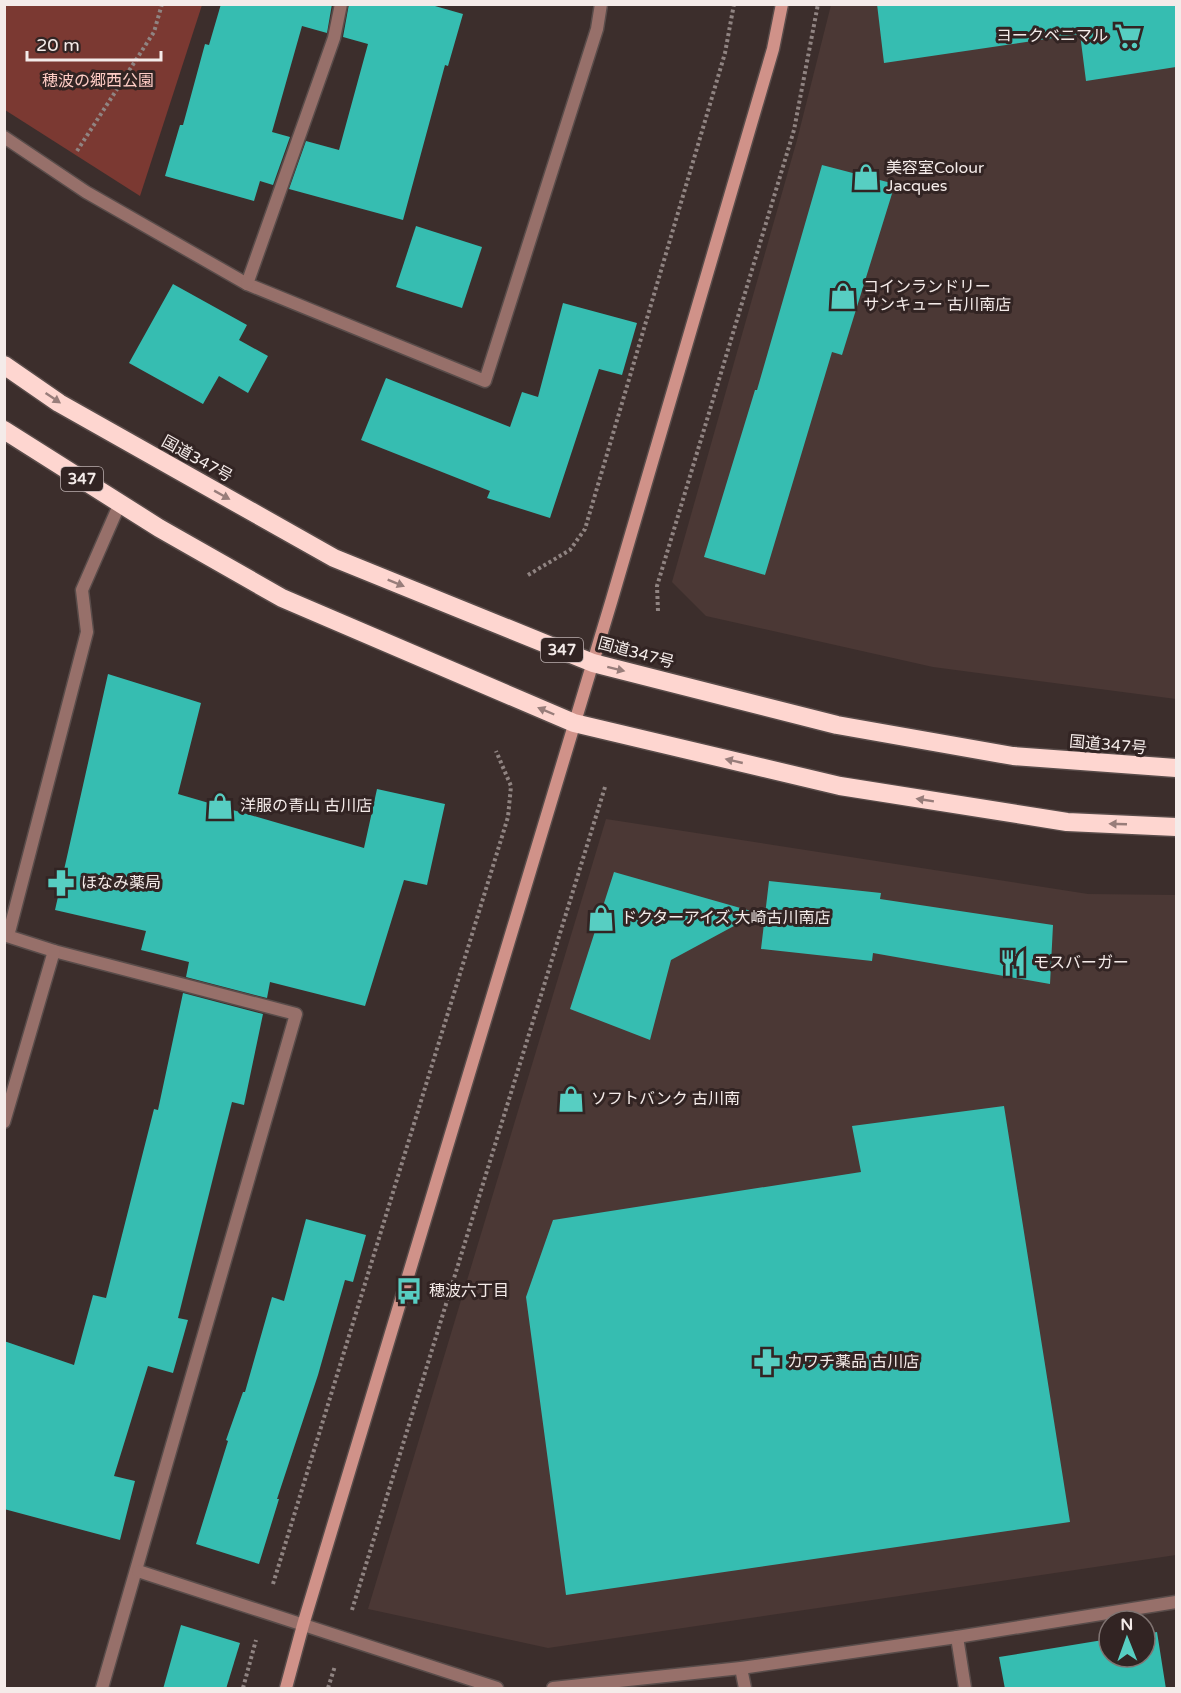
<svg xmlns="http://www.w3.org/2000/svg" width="1181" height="1693" viewBox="0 0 1181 1693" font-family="'Varela Round','Noto Sans JP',sans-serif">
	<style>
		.built { fill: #4b3835 }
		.green { fill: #7b3932 }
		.building { fill: #36bdb1 }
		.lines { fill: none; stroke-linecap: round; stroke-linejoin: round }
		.street-casing { stroke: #594c4a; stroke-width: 15 }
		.secondary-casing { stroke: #594c4a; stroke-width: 15 }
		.highway-casing { stroke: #594c4a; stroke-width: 21 }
		.path { stroke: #908482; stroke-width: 4; stroke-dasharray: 3 3; stroke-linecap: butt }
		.street { stroke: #97706a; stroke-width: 12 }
		.secondary { stroke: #d09289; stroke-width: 12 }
		.highway { stroke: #fed6d0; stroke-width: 18 }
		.oneway { fill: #987d7a }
		.labels { text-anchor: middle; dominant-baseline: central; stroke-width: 6; stroke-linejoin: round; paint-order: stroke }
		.shield { fill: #322423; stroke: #baafae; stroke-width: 1.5 }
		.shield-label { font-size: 15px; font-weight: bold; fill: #f4ebe9 }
		.poi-label { font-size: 16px; fill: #f4ebe9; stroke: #322423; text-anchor: start }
		.park-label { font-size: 16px; fill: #feccc5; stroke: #322423 }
		.street-label { font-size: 16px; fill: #f4ebe9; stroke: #322423 }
	</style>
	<rect width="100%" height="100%" fill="#3c2e2c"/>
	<g class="built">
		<polygon points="831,5 1176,5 1176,699 933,667 706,616 672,582 797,140"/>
		<polygon points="606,819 1088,894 1176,895 1176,1555 548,1648 368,1609"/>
	</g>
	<polygon class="green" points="4,5 202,5 140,196 5,110"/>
	<g class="building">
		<polygon points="221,4 332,4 327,33 302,26 272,132 290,137 273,185 260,181 254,201 165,176 180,125 183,125 205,44 209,45"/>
		<polygon points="349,4 428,4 463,14 448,66 445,65 403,220 289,189 306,141 339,150 368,44 343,37"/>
		<polygon points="877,4 1176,4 1176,67 1086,81 1080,34 884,63"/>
		<polygon points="822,165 895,184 842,355 832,352 765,575 704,557 755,390 757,390"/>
		<polygon points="416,226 482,247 462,308 396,287"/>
		<polygon points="173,284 247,325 239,340 268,356 248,393 219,376 203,404 129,363"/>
		<polygon points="563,303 637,323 622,375 599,369 550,518 487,498 490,491 361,440 386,378 510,427 522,392 538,397"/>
		<polygon points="108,674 201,703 178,794 364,848 377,789 445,804 427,885 404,880 365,1006 270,982 267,998 186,977 189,962 141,950 146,931 55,910"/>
		<polygon points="614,872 758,913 671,960 650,1040 570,1009"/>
		<polygon points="769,881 881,893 880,899 1053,925 1050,984 873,953 872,961 761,949"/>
		<polygon points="183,993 263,1014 244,1105 232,1102 178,1318 188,1320 173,1373 148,1366 114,1476 135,1481 120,1540 4,1509 4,1341 74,1365 93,1295 106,1298 154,1109 158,1110"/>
		<polygon points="1004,1106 1070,1522 566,1595 526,1297 553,1220 861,1172 852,1126"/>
		<polygon points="306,1219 366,1235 353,1282 345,1280 318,1375 277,1499 279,1499 259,1564 196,1544 228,1441 226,1440 243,1392 245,1392 272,1297 284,1301"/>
		<polygon points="181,1625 240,1643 226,1689 163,1689"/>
		<polygon points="1157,1632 1166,1689 1005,1689 999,1657 1109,1639 1109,1657 1145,1657 1145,1634"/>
	</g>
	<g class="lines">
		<defs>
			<g id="street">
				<polyline points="4,137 86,192 247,284 485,381 597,29 601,4"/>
				<polyline points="247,284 334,38 341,4"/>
				<polyline points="4,935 54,951 296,1014 102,1688"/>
				<polyline points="8,936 87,632 82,590 120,503"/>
				<polyline points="4,1122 54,951"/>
				<polyline points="138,1571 497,1688"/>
				<polyline points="957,1637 965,1688"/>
				<polyline points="741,1668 745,1688"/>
				<polyline points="553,1688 741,1668 957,1637 1176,1602"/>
			</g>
			<polyline id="secondary" points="286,1688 303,1625 612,599 773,49 782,4"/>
			<g id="highway">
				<polyline points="4,365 59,403 334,558 593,663 837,725 1013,756 1176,768"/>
				<polyline points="4,430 159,528 282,598 574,723 840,786 1067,822 1176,827"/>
			</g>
		</defs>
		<use href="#street" class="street-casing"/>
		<use href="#secondary" class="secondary-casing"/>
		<use href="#highway" class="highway-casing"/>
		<g class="path">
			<polyline points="77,151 154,32 162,4"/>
			<polyline points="528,575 570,550 585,529 725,53 734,4"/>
			<polyline points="658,611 657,586 794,130 818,4"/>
			<polyline points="273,1584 508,817 511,786 496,751"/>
			<polyline points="352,1610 605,787"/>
			<polyline points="243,1688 256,1640"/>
			<polyline points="328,1688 335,1666"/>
		</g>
		<use href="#street" class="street"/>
		<use href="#secondary" class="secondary"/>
		<use href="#highway" class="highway"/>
	</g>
	<defs><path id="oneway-solid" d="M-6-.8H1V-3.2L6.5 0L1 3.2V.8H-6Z" transform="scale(1.5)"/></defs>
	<g class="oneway">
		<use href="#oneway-solid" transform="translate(53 398) rotate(34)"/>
		<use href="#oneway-solid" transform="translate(222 495) rotate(29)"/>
		<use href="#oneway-solid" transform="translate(396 583) rotate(22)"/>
		<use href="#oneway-solid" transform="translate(616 669) rotate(14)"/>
		<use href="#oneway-solid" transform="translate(546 711) rotate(-157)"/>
		<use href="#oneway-solid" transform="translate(734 761) rotate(-167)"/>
		<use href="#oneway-solid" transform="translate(925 800) rotate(-171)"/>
		<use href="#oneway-solid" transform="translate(1118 824) rotate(-178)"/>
	</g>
	<defs>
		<symbol id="supermarket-bare" viewBox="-9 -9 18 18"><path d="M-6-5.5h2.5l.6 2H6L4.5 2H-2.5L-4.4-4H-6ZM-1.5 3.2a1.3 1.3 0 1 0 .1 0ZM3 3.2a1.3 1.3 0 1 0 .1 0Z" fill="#57cec2" stroke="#322423" stroke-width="2.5" paint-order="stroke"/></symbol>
		<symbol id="shop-bare" viewBox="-9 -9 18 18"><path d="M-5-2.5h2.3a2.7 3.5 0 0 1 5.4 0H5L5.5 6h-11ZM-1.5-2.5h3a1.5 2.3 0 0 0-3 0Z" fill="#57cec2" stroke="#322423" stroke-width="2.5" paint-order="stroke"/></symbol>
		<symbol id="pharmacy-bare" viewBox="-9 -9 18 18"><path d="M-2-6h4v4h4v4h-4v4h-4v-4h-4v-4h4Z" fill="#57cec2" stroke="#322423" stroke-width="2.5" paint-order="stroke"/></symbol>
		<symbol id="restaurant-bare" viewBox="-9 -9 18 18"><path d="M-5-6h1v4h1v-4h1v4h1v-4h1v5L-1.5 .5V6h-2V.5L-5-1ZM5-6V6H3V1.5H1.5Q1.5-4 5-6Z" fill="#57cec2" stroke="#322423" stroke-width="2.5" paint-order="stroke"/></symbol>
		<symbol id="bus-bare" viewBox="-9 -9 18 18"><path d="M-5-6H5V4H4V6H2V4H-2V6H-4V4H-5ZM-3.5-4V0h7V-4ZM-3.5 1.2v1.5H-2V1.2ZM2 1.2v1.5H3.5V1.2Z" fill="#57cec2" stroke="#322423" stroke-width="2.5" paint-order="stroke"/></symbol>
	</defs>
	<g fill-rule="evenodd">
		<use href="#supermarket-bare" x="1109" y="17" width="38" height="38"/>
		<use href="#shop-bare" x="847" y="158" width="38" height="38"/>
		<use href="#shop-bare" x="824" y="277" width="38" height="38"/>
		<use href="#shop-bare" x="201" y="787" width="38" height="38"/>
		<use href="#pharmacy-bare" x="42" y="864" width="38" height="38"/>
		<use href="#shop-bare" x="582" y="899" width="38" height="38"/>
		<use href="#restaurant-bare" x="994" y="944" width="38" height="38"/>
		<use href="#shop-bare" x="552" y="1080" width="38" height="38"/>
		<use href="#bus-bare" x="390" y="1272" width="38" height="38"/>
		<use href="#pharmacy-bare" x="748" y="1343" width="38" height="38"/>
	</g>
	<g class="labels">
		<g class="shield">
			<rect x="61" y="467" width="42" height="24" rx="4.5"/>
			<rect x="541" y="638" width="42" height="24" rx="4.5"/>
		</g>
		<g class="shield-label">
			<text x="82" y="479">347</text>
			<text x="562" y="650">347</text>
		</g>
		<g class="poi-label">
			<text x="1108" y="36" text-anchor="end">ヨークベニマル</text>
			<text x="886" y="168">美容室Colour<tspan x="886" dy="18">Jacques</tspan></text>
			<text x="863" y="287">コインランドリー<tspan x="863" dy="18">サンキュー 古川南店</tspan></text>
			<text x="240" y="806">洋服の青山 古川店</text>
			<text x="81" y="883">ほなみ薬局</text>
			<text x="621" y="918">ドクターアイズ 大崎古川南店</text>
			<text x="1033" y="963">モスバーガー</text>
			<text x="591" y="1099">ソフトバンク 古川南</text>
			<text x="429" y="1291">穂波六丁目</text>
			<text x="787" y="1362">カワチ薬品 古川店</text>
		</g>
		<g class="park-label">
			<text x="98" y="81">穂波の郷西公園</text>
		</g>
		<g class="street-label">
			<text transform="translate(197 459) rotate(29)">国道347号</text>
			<text transform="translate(636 653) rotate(15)">国道347号</text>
			<text transform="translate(1108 745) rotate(5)">国道347号</text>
		</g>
	</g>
	<rect width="1181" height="1693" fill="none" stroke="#f4ebe9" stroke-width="12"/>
	<g transform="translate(1127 1639) rotate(359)"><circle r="28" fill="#322423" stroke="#807472" stroke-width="1.5"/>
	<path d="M0-4.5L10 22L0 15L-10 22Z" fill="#57cec2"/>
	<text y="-9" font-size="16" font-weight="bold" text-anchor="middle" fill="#f4ebe9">N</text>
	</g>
	<path d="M27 51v9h134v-9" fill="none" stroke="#f4ebe9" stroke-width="3"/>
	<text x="36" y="51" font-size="18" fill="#f4ebe9" stroke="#322423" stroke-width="4.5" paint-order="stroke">20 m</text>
</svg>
